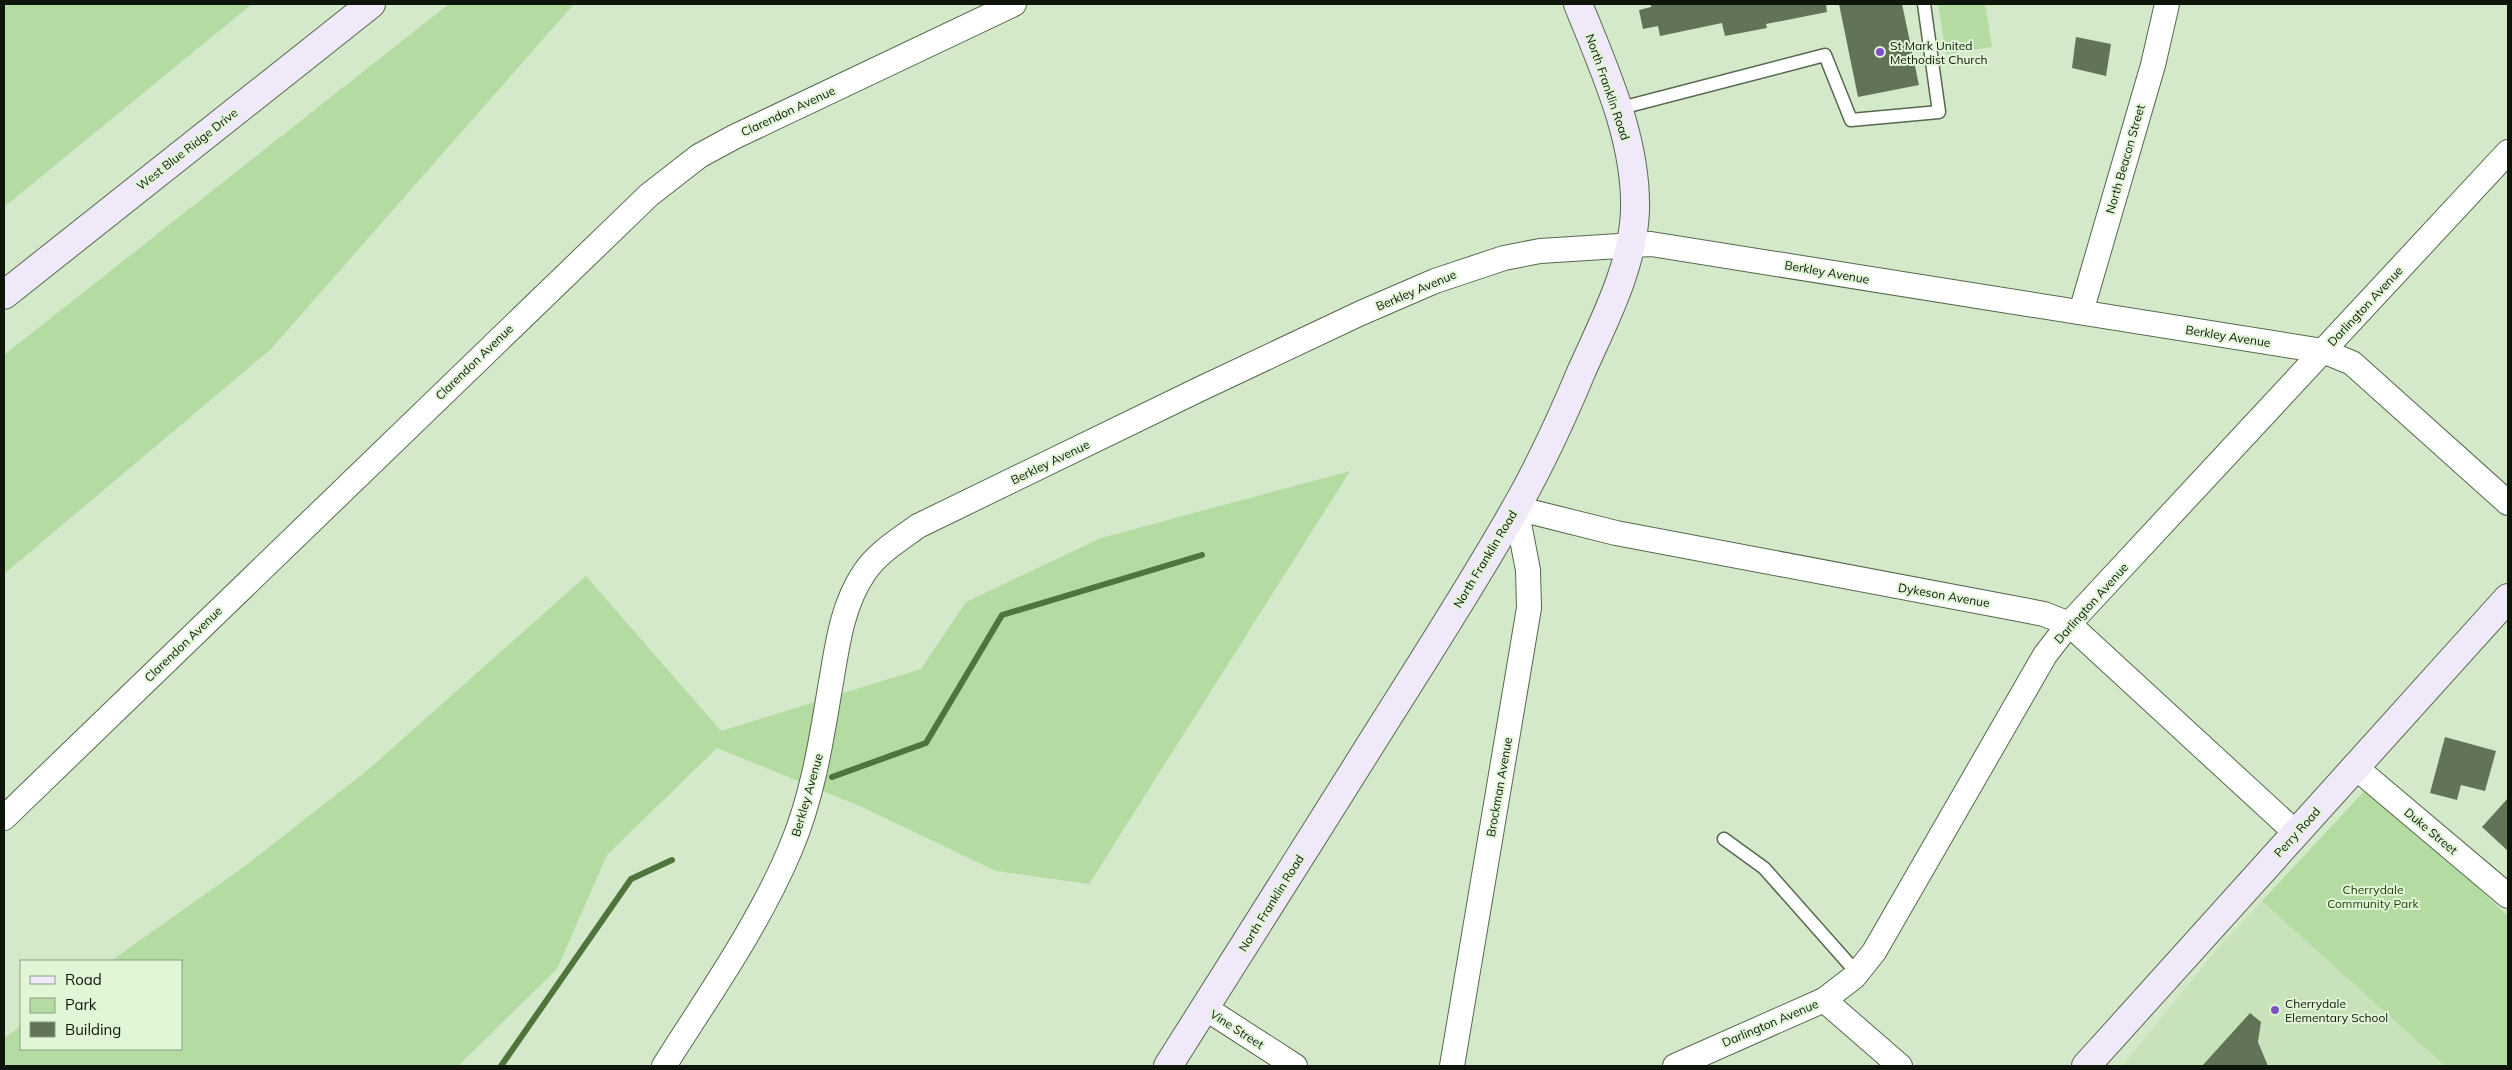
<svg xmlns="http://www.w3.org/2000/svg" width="2512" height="1070" viewBox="0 0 2512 1070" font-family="Mulish,sans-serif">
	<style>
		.built { fill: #c8e2bc }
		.green { fill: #b4dba1 }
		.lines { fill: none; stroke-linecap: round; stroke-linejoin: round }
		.stream { stroke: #50743c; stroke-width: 6 }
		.building { fill: #617458 }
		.lane-casing { stroke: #56694e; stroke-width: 15 }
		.street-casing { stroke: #56694e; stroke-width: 26 }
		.secondary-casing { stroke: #56694e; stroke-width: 30 }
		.lane { stroke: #fff; stroke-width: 12 }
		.street { stroke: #fff; stroke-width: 24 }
		.secondary { stroke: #efe9fa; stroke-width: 28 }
		.poi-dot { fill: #804fc7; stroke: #e1f6d7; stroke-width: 2 }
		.labels { text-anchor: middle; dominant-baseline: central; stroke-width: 4; stroke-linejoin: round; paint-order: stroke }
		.poi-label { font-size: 12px; fill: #0e160b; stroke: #e1f6d7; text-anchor: start }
		.street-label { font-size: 12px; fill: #0e160b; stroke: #e1f6d7 }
		.park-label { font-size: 12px; fill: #1e3e07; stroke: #e1f6d7 }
	</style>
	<rect width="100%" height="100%" fill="#d4e9ca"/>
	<polygon class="built" points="2262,901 2445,1066 2122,1066 2212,955"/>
	<g class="green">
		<polygon points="4,4 252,4 4,207"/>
		<polygon points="449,4 574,4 270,350 4,574 4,355"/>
		<polygon points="1938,4 1985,4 1992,47 1946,54"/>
		<polygon points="1350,471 1089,884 996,871 862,807 717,748 607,855 557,969 458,1066 4,1066 4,1038 21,1026 21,1049 181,1049 181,961 111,961 249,863 369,769 586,576 721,731 921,669 966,602 1101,538"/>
		<polygon points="2369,786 2508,916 2508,1066 2445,1066 2262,901"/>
	</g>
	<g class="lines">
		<g class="stream">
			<polyline points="832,777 926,743 1002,615 1202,555"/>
			<polyline points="501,1066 631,879 672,860"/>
		</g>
	</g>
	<g class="building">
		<polygon points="1651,4 1826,4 1827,12 1766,24 1767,28 1725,36 1722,23 1660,36 1658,26 1643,29 1639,10 1651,7"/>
		<polygon points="1839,4 1902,4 1919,85 1858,97"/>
		<polygon points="2076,37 2111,44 2106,76 2072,68"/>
		<polygon points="2445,737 2496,751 2485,791 2461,785 2457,800 2430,793"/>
		<polygon points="2508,798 2508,851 2482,827"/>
		<polygon points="2250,1013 2261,1022 2258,1042 2268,1066 2202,1066"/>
	</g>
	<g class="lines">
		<defs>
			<g id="lane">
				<polyline points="1617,109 1825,55 1851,120 1939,112 1924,4"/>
				<polyline points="1724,839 1764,868 1857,973"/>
			</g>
			<g id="street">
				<polyline points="2081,312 2153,65 2167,4"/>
				<polyline points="2354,766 2508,896"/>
				<polyline points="4,818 649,195 699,156 734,137 1014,4"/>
				<polyline points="1824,1000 1900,1066"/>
				<polyline points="1205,1008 1295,1066"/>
				<path d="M 664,1066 C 708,996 758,926 790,850 C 812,799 821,743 830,688 C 837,649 841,607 864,573 C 877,553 899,540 918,526 L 1200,389 L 1361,313 L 1435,281 L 1504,258 L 1540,251 L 1651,244 L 2323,351 L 2352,363 L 2508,503"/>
				<polyline points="1452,1066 1529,608 1528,570 1516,508 1616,533 2013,608 2044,614 2069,624 2296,833"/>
				<polyline points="1675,1066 1824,1000 1854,977 1874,952 2045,655 2069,624 2508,152"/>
			</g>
			<g id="secondary">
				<polyline points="4,295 371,4"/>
				<path d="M 1168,1066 C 1238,955 1309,843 1379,731 C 1425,658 1472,585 1514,511 C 1540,466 1562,418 1582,370 C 1604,321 1633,266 1635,211 C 1637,139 1604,69 1578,4"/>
				<polyline points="2086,1066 2508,598"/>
			</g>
		</defs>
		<use href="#lane" class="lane-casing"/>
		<use href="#street" class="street-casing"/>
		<use href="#secondary" class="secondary-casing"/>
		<use href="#lane" class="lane"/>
		<use href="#street" class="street"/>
		<use href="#secondary" class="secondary"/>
	</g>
	<g class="poi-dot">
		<circle cx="1880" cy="52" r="5"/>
		<circle cx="2275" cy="1010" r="5"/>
	</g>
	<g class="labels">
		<g class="poi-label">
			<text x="1890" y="45">St Mark United<tspan x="1890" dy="14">Methodist Church</tspan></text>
			<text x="2285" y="1003">Cherrydale<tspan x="2285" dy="14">Elementary School</tspan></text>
		</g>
		<g class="street-label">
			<text transform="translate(1608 87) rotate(71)">North Franklin Road</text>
			<text transform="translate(788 111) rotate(-25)">Clarendon Avenue</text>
			<text transform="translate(187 149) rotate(-38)">West Blue Ridge Drive</text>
			<text transform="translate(2125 159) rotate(-74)">North Beacon Street</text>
			<text transform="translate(1827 272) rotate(10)">Berkley Avenue</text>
			<text transform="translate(1416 290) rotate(-23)">Berkley Avenue</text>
			<text transform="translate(2365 306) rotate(-47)">Darlington Avenue</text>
			<text transform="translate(2228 336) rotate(9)">Berkley Avenue</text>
			<text transform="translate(474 362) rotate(-44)">Clarendon Avenue</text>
			<text transform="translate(1050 462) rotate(-26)">Berkley Avenue</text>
			<text transform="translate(1485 559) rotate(-59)">North Franklin Road</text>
			<text transform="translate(1944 595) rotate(10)">Dykeson Avenue</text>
			<text transform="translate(2091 603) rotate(-48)">Darlington Avenue</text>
			<text transform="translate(183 644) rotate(-44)">Clarendon Avenue</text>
			<text transform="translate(1499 787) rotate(-80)">Brockman Avenue</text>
			<text transform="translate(807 795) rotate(-74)">Berkley Avenue</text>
			<text transform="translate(2431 831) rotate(40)">Duke Street</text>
			<text transform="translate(2297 832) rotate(-48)">Perry Road</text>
			<text transform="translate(1271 903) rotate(-58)">North Franklin Road</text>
			<text transform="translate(1770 1023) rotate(-23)">Darlington Avenue</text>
			<text transform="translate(1237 1029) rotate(33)">Vine Street</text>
		</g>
		<g class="park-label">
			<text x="2373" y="889">Cherrydale<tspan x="2373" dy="14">Community Park</tspan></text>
		</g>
	</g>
	<rect width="2512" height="1070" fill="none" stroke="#0e160b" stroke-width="10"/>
	<rect x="20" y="960" width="162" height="90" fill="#e1f6d7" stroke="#8d9c85"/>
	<rect x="30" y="976" width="25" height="8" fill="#efe9fa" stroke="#8d9c85"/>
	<text x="65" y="985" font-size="15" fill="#0e160b">Road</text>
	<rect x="30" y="998" width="25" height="15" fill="#b4dba1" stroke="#8d9c85"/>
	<text x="65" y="1010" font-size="15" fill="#0e160b">Park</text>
	<rect x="30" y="1022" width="25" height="15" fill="#617458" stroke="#8d9c85"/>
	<text x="65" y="1035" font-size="15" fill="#0e160b">Building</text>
</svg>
